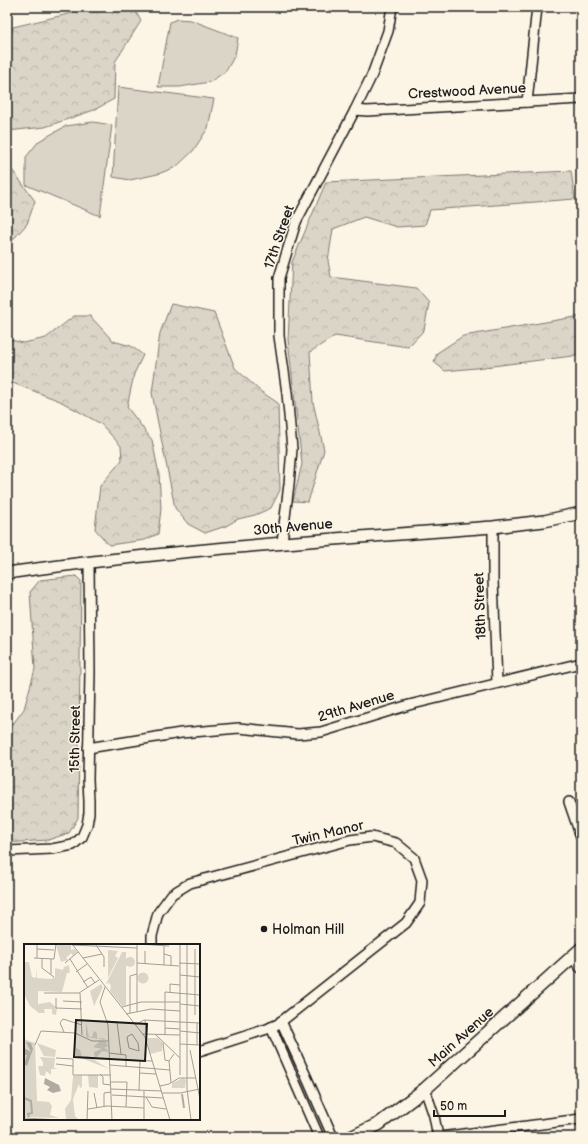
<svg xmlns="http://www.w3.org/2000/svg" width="588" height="1144" viewBox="0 0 588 1144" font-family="'Balsamiq Sans',sans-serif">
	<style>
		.forest { fill: url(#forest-crowns); stroke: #7c7872 }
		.garden { fill: #dbd5c8; stroke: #7c7872 }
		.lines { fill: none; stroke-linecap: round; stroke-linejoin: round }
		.minor-casing { stroke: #1c1c1c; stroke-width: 12 }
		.tertiary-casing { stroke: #1c1c1c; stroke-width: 14 }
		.secondary-casing { stroke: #1c1c1c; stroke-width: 15 }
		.minor { stroke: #fcf5e5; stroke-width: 9 }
		.tertiary { stroke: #fcf5e5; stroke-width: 11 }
		.secondary { stroke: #fcf5e5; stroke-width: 12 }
		.poi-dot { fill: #1c1c1c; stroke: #fcf5e5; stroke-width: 1.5 }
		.labels { text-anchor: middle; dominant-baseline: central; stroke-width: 3; stroke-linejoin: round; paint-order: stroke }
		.street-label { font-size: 14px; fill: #1c1c1c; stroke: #fcf5e5 }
		.poi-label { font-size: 14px; fill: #1c1c1c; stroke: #fcf5e5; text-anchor: start }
		.inset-river { fill: none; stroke: #b0aba1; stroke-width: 2 }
		.inset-road { fill: none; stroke: #a29e95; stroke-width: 1 }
		.view { fill: #1c1c1c; fill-opacity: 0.15; stroke: #1c1c1c; stroke-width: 2 }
		.inset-edge { fill: none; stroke: #1c1c1c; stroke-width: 2 }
	</style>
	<defs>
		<pattern id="forest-crowns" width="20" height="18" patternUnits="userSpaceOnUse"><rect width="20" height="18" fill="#dbd5c8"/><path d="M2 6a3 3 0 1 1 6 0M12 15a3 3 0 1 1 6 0" fill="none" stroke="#bbb6ab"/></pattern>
	</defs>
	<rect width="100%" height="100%" fill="#fcf5e5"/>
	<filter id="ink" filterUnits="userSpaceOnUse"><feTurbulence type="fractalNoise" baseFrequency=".025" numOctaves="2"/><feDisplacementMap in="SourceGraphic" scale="8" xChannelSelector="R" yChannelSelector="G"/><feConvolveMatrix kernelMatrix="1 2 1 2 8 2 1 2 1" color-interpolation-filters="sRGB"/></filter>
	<g filter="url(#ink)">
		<g class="forest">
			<polygon points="80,7 133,7 141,21 115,62 114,99 94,110 45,127 7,131 7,45 13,27 72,13"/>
			<polygon points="7,170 13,171 35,201 27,224 7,246"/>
			<polygon points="571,171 575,199 430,210 425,225 397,227 364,217 333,229 328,261 331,277 416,288 429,303 424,330 408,347 335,336 310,352 313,402 324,450 308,502 293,501 302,464 288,340 292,262 326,182"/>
			<polygon points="171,304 214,313 235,368 260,391 278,403 280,490 271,508 255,515 238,519 226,526 205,533 188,524 175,508 152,393 160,333"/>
			<polygon points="74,316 90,316 113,341 131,346 143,355 134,374 127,407 152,440 159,474 161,509 158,534 145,540 109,545 95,529 100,486 122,460 121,446 101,424 60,401 10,382 7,378 7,339 23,343 46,338"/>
			<polygon points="581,316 581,355 476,368 445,371 434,362 437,353 463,336"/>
			<polygon points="76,576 81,581 78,818 69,833 48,840 7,843 7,732 24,709 35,669 30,592 40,580"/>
		</g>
		<g class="garden">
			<polygon points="177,19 191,20 238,38 235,55 226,71 210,82 180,87 158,87 170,22"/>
			<polygon points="118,87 214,99 208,128 193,151 176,167 158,174 130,180 113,177"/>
			<polygon points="93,122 112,125 100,216 26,185 26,157 39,141 66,126"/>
		</g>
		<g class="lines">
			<defs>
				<g id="minor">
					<polyline points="527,102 537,7"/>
					<polyline points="355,110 367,111 581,99"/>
					<polyline points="493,527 493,580 497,683"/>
					<polyline points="282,542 289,484 292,449 287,393 279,336 279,278 296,222 355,110 372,75 388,31 392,7"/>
					<polyline points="88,748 181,733 239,728 298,734 321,732 409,705 581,663"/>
					<polyline points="569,802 581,837"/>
					<polyline points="7,851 52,849 73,845 82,837 87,825 89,813 89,801 88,779 90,672 89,563"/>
					<polyline points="152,945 152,936 158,913 172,894 190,883 350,840 372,837 396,843 414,858 422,880 420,903 406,923 278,1024 267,1029 199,1051"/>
					<polyline points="281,1021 306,1076 332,1135 331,1137"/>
					<polyline points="271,1027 319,1137"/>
					<polyline points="425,1089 434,1116 438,1137"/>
					<polyline points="440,1137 581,1119"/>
				</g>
				<g id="tertiary">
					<path d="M 7,573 C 168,550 331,539 493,527 L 544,521 L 581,513"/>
					<polyline points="573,957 581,967"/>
				</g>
				<polyline id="secondary" points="352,1137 379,1124 425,1089 581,949"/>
			</defs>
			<use href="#minor" class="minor-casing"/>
			<use href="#tertiary" class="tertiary-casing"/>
			<use href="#secondary" class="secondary-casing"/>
			<use href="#minor" class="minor"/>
			<use href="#tertiary" class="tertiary"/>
			<use href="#secondary" class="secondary"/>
		</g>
	</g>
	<circle class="poi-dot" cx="264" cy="929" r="4"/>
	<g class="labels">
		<g class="street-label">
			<text transform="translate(467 91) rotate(-3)">Crestwood Avenue</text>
			<text transform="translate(279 237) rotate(-71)">17th Street</text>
			<text transform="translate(293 527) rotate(-5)">30th Avenue</text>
			<text transform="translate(480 606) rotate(-92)">18th Street</text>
			<text transform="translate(356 706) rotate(-17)">29th Avenue</text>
			<text transform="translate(75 739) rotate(-89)">15th Street</text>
			<text transform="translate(328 833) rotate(-13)">Twin Manor</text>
			<text transform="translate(461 1037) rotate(-42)">Main Avenue</text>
		</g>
		<g class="poi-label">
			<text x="272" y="929">Holman Hill</text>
		</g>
	</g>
	<g transform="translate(24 944)">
		<rect width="176" height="176" fill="#fcf5e5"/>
		<path d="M 32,1 L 47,1 L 47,6 L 51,5 L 53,8 L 49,12 L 47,9 L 42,14 L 44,16 L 37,18 ZM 84,6 L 94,7 L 91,12 L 94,14 L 84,34 ZM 98,8 L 102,8 L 102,61 L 98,62 L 86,47 L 87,42 L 85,39 L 82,40 ZM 0,18 L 5,18 L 8,33 L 12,34 L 13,24 L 13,34 L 27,35 L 31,33 L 31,24 L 39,26 L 40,23 L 45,21 L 46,29 L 43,29 L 38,48 L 14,47 L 14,60 L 26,58 L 33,64 L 32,71 L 28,70 L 28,65 L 20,65 L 21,69 L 15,69 L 6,62 L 0,50 ZM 77,40 L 79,43 L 70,62 L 66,47 ZM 62,78 L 65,93 L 68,93 L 70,87 L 73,89 L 73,95 L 79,94 L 82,96 L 62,93 ZM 122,94 L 134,94 L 139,99 L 138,107 L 126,110 ZM 0,95 L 11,99 L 13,157 L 25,158 L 28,162 L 26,171 L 35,174 L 0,173 ZM 76,97 L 82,98 L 84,102 L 80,104 L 83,105 L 84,108 L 78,107 L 71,115 L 70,108 L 78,105 L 69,103 ZM 13,99 L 32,106 L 31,113 L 20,112 ZM 52,104 L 56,106 L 58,113 L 64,112 L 85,125 L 52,112 ZM 16,113 L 31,114 L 30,124 L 35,125 L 27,125 L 27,131 L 22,127 L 21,132 L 16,131 L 14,122 L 19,122 L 19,118 ZM 58,131 L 58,143 L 56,144 L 55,140 L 49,155 L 51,172 L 54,175 L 42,175 L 41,165 L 47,156 L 49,132 ZM 64,131 L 74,131 L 74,144 L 65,143 ZM 159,134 L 162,136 L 161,144 L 148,144 L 148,139 Z" fill="#dbd5c8"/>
		<path d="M 6,119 L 10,130 L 4,135 L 5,139 L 0,140 L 0,121 Z" fill="#dbd5c8"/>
		<path d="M101 18a5 5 0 1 1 10 0a5 5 0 1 1-10 0Z" fill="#dbd5c8"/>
		<path d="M113.5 34a5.5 5.5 0 1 1 11 0a5.5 5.5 0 1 1-11 0Z" fill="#dbd5c8"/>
		<path d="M 2,98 L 7,99 L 9,105 L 3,122 L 0,120 L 3,111 L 0,111 L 0,104 L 7,108 ZM 21,134 L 35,141 L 37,147 L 29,149 L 23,146 L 26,143 L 20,140 Z" fill="#b0aba1"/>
		<path class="inset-river" d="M 158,150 L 160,164M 0,154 L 7,157 L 8,169 L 4,170 L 5,173"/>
		<path class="inset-road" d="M 48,0 L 121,93 L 146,176M 113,0 L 113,68M 114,0 L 145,2M 156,0 L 156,131M 163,0 L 163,145 L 167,176M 48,1 L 113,4M 72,1 L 80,13 L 80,23M 140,2 L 140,21M 13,5 L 30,6M 171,5 L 171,71M 121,7 L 121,20M 140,10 L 147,12 L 147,21M 10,14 L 30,15 L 32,0M 13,14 L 13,0M 18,14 L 18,24 L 30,33M 59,14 L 78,10M 46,15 L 64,44M 41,19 L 54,8M 113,19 L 155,22M 155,19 L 176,20M 52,28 L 63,20M 27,30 L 27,15M 156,31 L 176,33M 59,38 L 67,33 L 71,39M 81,43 L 76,58 L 84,81 L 88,176M 20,49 L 55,49 L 75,36M 56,49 L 58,91M 146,49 L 146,40 L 156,41M 32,54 L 32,64 L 58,65M 39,57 L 58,58M 156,60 L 176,62M 98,63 L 117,58 L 156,58M 106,69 L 106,32 L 113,30M 102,70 L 127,65 L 156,67M 121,76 L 122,89M 83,77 L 93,78 L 97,110M 156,78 L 176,79M 173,79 L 173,101M 111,81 L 120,76 L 156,78M 141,84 L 156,85M 156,87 L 176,89M 40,88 L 36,79 L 39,75 L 58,81M 108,90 L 114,99 L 115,107 L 105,104 L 103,93 ZM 119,90 L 156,91M 131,90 L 156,114M 141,91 L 141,48 L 176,51M 139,99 L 141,116 L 145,117 L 150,110M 156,100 L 176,101M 11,101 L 17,87 L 51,89 L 68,97 L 84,97M 166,106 L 176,155M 85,109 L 102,111 L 102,123M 32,114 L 49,115 L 49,131 L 87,131M 103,116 L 128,117M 145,117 L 147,139M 32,120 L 49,122M 86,121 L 146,126M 115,129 L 132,130M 76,130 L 79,133 L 79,140 L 87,141M 87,138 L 103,138 L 102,163M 136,142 L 145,140 L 155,134 L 172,134M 87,145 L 138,147M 115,147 L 116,117M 120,147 L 120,176M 70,149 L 73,164M 138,149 L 156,149 L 176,145M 88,151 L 139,154M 122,153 L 128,163 L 142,165M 80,163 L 80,149 L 87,148M 64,165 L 83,162 L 120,164M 0,174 L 37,176M 63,176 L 64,147"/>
		<path class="view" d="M 52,76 L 123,80 L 121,117 L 50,113 Z"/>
		<rect width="176" height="176" class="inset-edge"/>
	</g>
	<rect width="588" height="1144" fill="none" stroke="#fcf5e5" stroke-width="24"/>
	<rect x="12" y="12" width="564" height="1120" fill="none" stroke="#1c1c1c" stroke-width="1.5" filter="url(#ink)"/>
	<path d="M434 1110v6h71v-6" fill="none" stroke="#1c1c1c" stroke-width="2"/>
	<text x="440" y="1110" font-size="12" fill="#1c1c1c" stroke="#fcf5e5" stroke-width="3" paint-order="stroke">50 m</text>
</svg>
